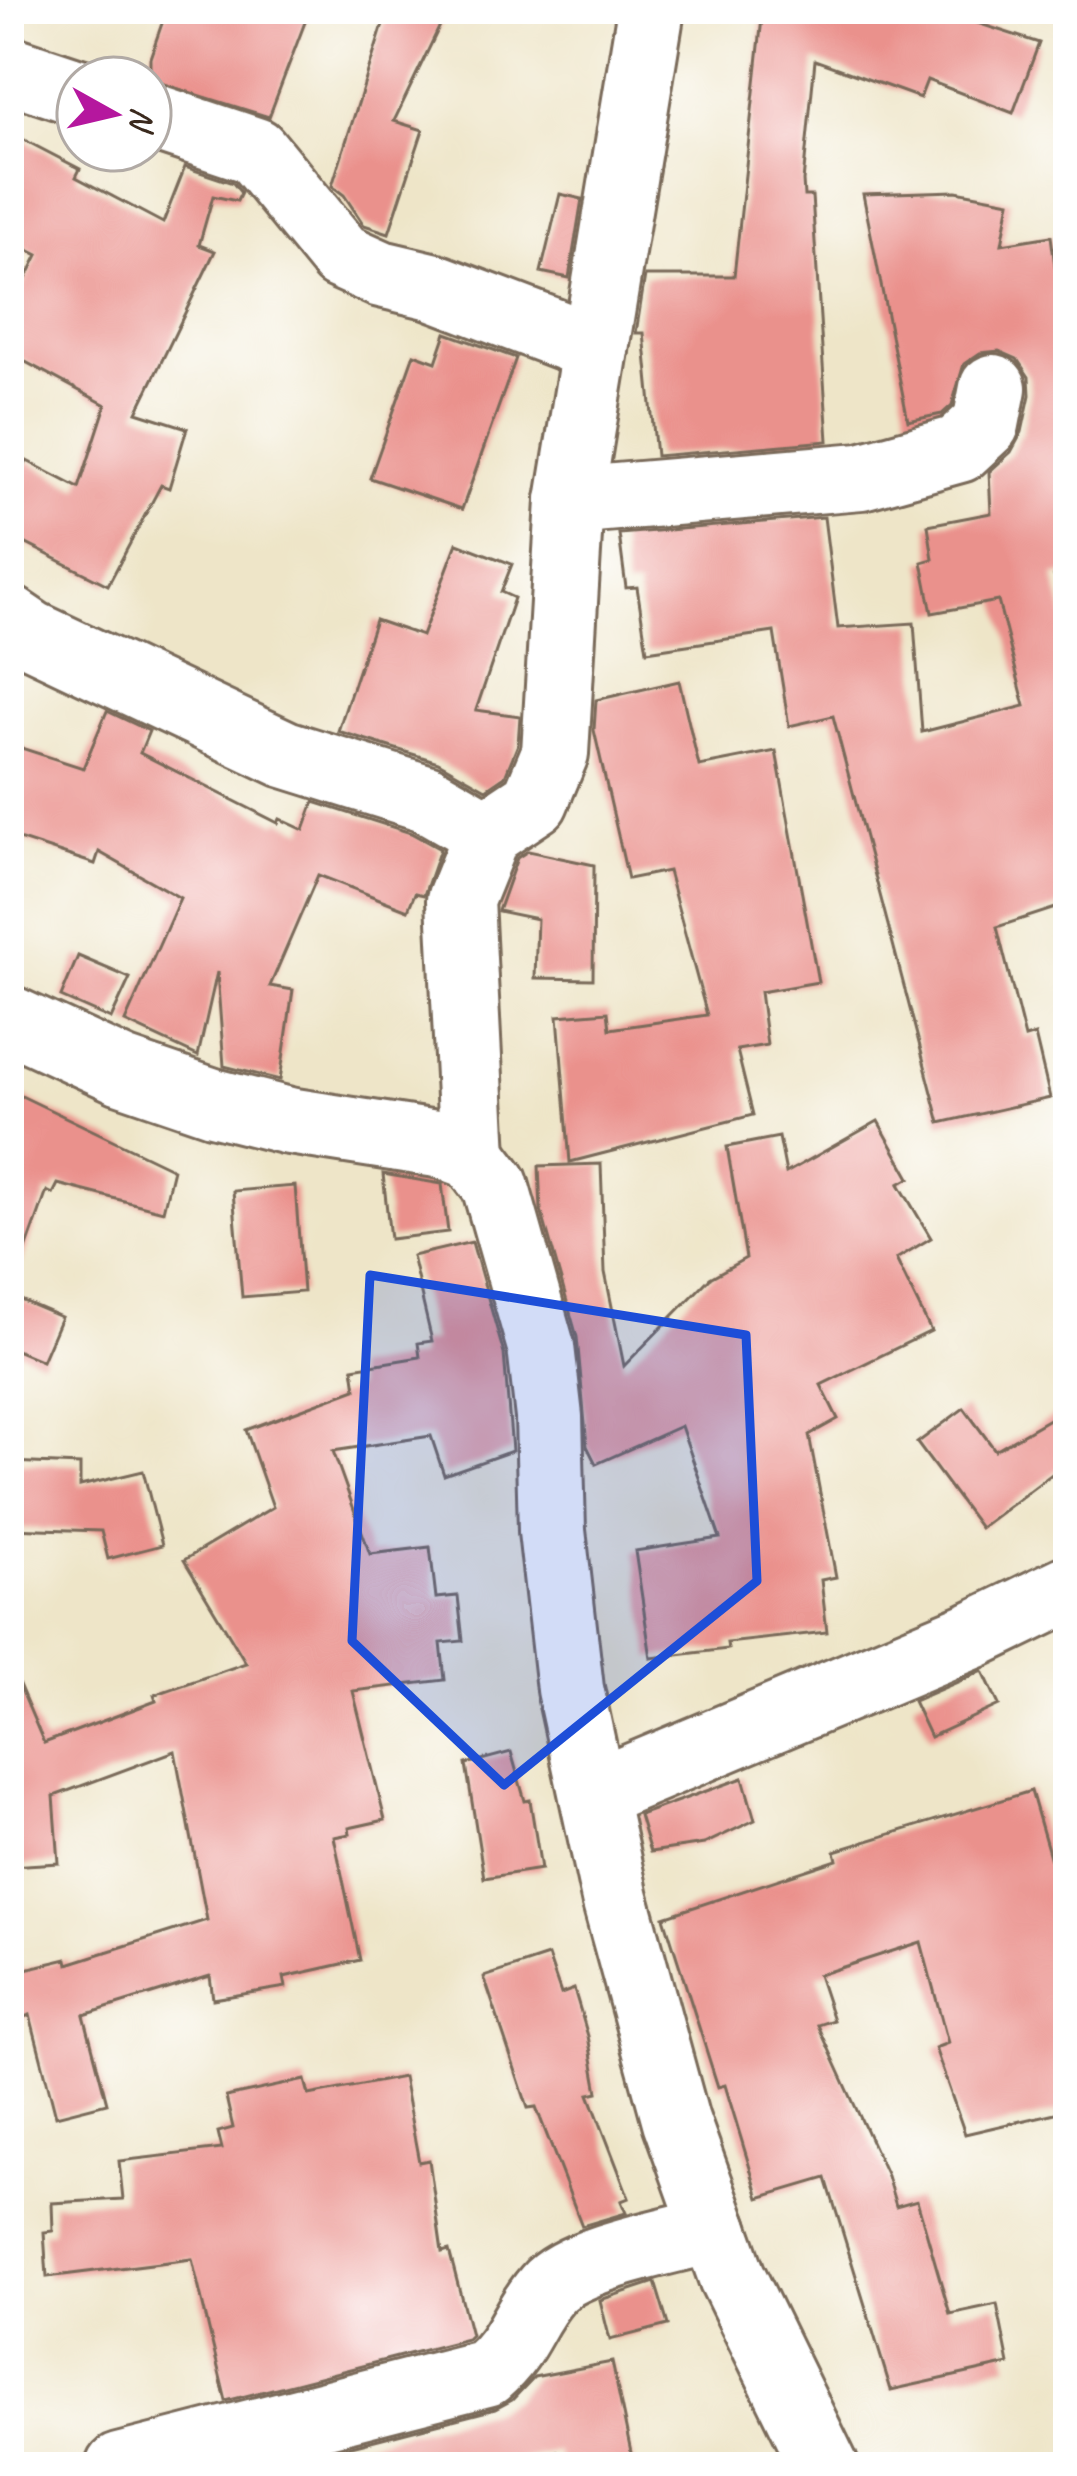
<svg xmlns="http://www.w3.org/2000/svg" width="1077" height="2476" viewBox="0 0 1077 2476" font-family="Caveat,sans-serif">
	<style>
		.building { fill: #ea918c }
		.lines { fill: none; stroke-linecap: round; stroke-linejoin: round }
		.minor-casing { stroke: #7a6b5a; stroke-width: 72 }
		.minor { stroke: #fff; stroke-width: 66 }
		.marked { fill: #1d4ed8; fill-opacity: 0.2; stroke: #1d4ed8; stroke-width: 9; stroke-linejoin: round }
	</style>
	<rect width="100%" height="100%" fill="#fff"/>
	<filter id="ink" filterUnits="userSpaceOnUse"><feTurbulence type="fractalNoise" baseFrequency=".00833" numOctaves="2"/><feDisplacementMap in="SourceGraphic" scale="24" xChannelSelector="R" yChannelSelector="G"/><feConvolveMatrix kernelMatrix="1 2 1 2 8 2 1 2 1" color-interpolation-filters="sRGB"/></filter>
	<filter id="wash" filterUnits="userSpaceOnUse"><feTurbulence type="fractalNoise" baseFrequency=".004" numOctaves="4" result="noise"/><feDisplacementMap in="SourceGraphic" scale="48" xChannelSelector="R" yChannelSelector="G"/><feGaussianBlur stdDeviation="2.7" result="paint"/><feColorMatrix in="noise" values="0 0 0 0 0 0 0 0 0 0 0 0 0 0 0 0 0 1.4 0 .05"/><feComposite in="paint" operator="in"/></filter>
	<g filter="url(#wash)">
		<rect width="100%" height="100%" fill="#eee5c8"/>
		<g id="blocks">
			<g class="building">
				<polygon points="167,9 310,9 269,117 150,80 150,58"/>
				<polygon points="388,9 448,9 394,121 423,130 389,233 364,225 344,195 332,186"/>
				<polygon points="763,9 934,9 1039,43 1013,113 927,80 920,98 815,60 803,181 804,196 812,196 828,441 656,456 644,333 636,333 645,276 734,276"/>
				<polygon points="9,132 80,169 76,177 163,223 185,167 233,183 241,193 237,201 213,196 199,245 215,251 137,412 187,428 169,488 161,485 108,585 9,535 9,496 27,461 79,488 106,405 9,353 9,313 38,255 9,240"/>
				<polygon points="956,191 1010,201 1002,244 1051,236 1060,303 1068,302 1068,574 1054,576 1068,630 1068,904 997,927 1025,1038 1035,1035 1050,1098 940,1123 833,716 789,726 774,632 647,651 637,587 626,588 619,534 824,517 838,628 914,623 922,732 1025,706 998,601 932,613 922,562 933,559 928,525 991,513 989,472 1011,452 1022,432 1030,395 1029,377 1017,359 999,351 980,353 964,364 952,405 942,414 908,421 863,194"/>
				<polygon points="560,194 582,199 569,278 541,272"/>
				<polygon points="446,333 516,358 462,509 370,478 414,354 436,362"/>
				<polygon points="457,543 512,564 501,592 514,598 476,710 520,716 518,744 505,776 486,789 438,762 338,731 375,620 422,636"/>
				<polygon points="679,681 699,766 776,751 818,982 760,992 767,1045 737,1050 753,1115 570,1162 558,1016 608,1012 610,1029 707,1015 668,871 628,879 594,730 596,700"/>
				<polygon points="107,711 149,731 140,753 278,823 280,819 304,830 314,802 411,833 440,849 424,895 415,893 408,910 318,875 270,986 293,990 280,1080 224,1066 217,972 198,1056 125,1022 180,898 99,852 95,864 9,836 9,744 83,768"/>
				<polygon points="528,851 594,865 593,979 535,978 537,919 498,911 517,858"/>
				<polygon points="78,956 130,978 111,1019 61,997"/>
				<polygon points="9,1090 173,1169 163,1211 58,1184 53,1194 47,1191 15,1281 9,1279"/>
				<polygon points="878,1121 910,1178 899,1184 931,1238 896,1259 931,1331 821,1385 838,1419 809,1435 836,1577 821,1580 827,1632 727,1643 728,1649 651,1658 635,1551 720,1538 681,1426 596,1464 587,1446 577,1337 541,1210 539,1166 601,1164 605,1272 624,1366 710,1278 746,1258 727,1147 779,1137 786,1173"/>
				<polygon points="383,1174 442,1184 448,1232 390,1239"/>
				<polygon points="295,1186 303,1292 242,1297 233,1191"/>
				<polygon points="472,1242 504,1354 512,1451 444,1475 431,1436 333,1451 370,1554 430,1547 436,1598 458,1596 463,1641 441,1643 445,1680 353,1691 385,1820 349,1828 350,1834 334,1837 360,1960 284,1977 286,1987 213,1999 210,1976 84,2015 107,2103 56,2116 30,2015 9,2022 9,1973 67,1959 68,1964 207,1920 175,1751 54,1796 59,1863 9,1866 9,1661 44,1743 156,1701 154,1695 246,1663 184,1560 273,1507 246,1430 356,1389 353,1368 420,1357 418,1343 432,1341 412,1256"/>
				<polygon points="9,1295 61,1317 42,1361 9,1347"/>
				<polygon points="964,1408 995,1450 1068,1408 1068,1462 980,1528 917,1443"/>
				<polygon points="9,1462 80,1465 80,1486 143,1471 162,1545 108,1559 101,1531 9,1528"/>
				<polygon points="983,1671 999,1705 930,1737 913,1701"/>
				<polygon points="511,1752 525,1801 530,1800 541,1869 484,1878 466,1764"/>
				<polygon points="743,1778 755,1820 704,1844 650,1852 639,1815"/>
				<polygon points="1031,1791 1068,1919 1068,2110 965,2134 935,2048 948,2043 921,1942 818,1975 833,2020 818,2025 887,2176 896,2206 917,2200 950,2314 997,2304 1009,2364 891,2390 826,2178 759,2198 725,2085 718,2087 664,1917 837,1860 835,1851"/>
				<polygon points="548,1956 561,1994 574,1989 588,2036 598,2092 589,2094 629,2198 621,2201 626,2213 582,2226 536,2107 528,2108 484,1977"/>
				<polygon points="403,2077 419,2162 429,2160 442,2252 449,2250 471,2335 467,2339 226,2401 192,2259 47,2277 44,2232 53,2231 52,2203 123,2199 119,2161 222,2149 218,2132 233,2128 226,2097 305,2080 309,2095"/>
				<polygon points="655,2282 668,2325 610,2340 600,2300"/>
				<polygon points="612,2362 634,2467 560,2467 557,2451 492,2467 270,2467 495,2409 512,2400 534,2377"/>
			</g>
		</g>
	</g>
	<g filter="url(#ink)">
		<use href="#blocks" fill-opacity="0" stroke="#7a6b5a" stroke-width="3"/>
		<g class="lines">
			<defs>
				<g id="minor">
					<polyline points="9,69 78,92"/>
					<polyline points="150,116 255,151 341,256 381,274 432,286 595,348"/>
					<polyline points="570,501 861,476 959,449 986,424 993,388"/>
					<polyline points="9,619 31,634 285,754 426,798 487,833"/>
					<polyline points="9,1019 122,1071 213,1102 289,1121 443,1145 473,1156 495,1185 541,1347 549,1417 552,1531 570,1689 615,1898 676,2121 732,2277 825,2467"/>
					<polyline points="473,1156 460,900 487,833 535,801 555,753 570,501 651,9"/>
					<polyline points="593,1794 973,1635 1068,1589"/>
					<path d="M 119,2467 L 486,2373 C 519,2345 521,2319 547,2289 C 573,2258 674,2240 715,2229"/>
				</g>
			</defs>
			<use href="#minor" class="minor-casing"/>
			<use href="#minor" class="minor"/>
		</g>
	</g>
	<path class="marked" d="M 370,1275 L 746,1335 L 757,1581 L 504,1785 L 352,1641 Z"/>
	<rect width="1077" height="2476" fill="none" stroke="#fff" stroke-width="48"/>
	<g transform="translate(114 114) rotate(98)"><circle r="57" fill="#ffffff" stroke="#b1aaa5" stroke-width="3"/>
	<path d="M0-9L21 45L0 30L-21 45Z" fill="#b5179e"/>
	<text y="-18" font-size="33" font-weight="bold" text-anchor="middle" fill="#3b2a1e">N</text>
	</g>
</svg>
